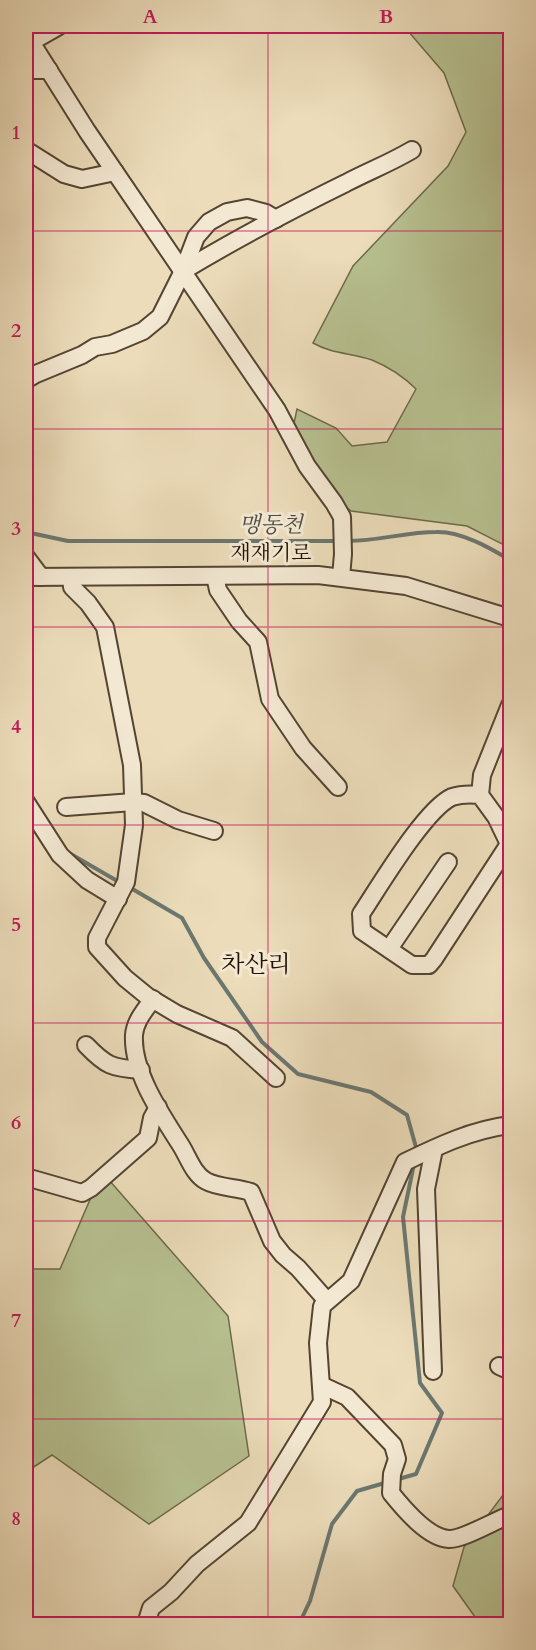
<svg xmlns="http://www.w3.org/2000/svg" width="536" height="1650" viewBox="0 0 536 1650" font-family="Cardo,'Noto Serif KR',serif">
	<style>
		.green { fill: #b7c090; stroke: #6c6a4a; stroke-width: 1.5 }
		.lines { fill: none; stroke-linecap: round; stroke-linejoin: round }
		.stream { stroke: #6b7770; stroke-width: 4 }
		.minor-casing { stroke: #544532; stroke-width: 20 }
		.minor { stroke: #f3e8d2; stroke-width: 16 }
		.grid { fill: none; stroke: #c2185b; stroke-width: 1.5; stroke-opacity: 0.55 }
		.labels { text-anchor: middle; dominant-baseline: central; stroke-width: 6; stroke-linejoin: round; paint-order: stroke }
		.street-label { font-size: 21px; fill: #221305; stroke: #f3e8d2 }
		.water-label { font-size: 22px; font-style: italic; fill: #4d4d44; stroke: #f3e8d2 }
		.quarter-label { font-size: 24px; fill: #221305; stroke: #f3e8d2 }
		.neatline { fill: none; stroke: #c2185b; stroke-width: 2 }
		.grid-label { font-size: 20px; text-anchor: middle; font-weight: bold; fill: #c2185b }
	</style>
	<rect width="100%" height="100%" fill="#ecdcba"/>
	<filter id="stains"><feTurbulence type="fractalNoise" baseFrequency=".00333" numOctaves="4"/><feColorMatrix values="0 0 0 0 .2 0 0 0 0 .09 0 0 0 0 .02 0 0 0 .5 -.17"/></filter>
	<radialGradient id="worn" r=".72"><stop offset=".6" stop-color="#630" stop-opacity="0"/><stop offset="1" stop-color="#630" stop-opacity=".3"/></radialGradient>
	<g class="green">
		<path d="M 401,26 L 510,26 L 510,548 L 467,526 L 351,511 L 323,488 L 293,428 L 297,409 L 336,428 L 352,446 L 387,442 L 416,389 C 403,376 389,367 372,360 C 352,353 332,354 313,343 L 353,266 L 448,166 L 466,132 L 444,73 L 408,31 Z"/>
		<polygon points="102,1172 228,1316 249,1456 149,1524 52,1455 26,1472 26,1269 60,1269"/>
		<polygon points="503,1495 510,1501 510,1624 480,1624 453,1586 464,1547"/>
	</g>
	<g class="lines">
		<g class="stream">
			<polyline points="26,532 68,541 337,541"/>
			<path d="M 347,541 C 379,541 406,532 436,532 C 461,531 490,548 510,560"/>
			<polyline points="26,787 33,799"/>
			<polyline points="69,853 119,882"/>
			<polyline points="129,887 182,918 204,958 262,1042 298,1074 371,1092 407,1115 417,1151"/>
			<polyline points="395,1480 416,1474 442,1413 420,1383 403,1217 414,1164"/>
			<polyline points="299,1624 310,1601 332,1524 357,1491 388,1482"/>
		</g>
		<defs>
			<g id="minor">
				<polyline points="26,34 87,131 277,410 307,466 334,503 342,517 343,554 341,577"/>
				<polyline points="31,42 59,26"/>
				<polyline points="26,68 34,70 49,70"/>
				<polyline points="26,150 64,174 82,179 115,172"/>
				<path d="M 183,271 C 236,239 291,210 346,183 C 369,171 390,163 412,150"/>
				<polyline points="26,380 36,374 82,355 95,347 112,344 143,331 160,317 183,271 196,237 209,222 227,212 247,208 266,213 276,219"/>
				<polyline points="26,557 41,577"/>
				<polyline points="215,576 218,590 239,621 258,642 270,699 303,748 338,787"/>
				<polyline points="26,577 318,575 406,586 510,618"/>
				<polyline points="71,577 72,587 88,603 105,627 132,765 134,825 126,882 97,938 97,947 125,978 147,996 177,1014 232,1038 276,1078"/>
				<path d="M 480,795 C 471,794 461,794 452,797 C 425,809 379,887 361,914 L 362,931 L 412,965 L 429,965 L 434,959 L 509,844 L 496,817 L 480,795 L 482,775 L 510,705"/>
				<polyline points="26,802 60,855 87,880 118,899"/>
				<polyline points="66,807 133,802 144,803 178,820 214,831"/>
				<polyline points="389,949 448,862"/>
				<path d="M 153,999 C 145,1010 135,1021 134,1035 C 132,1072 161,1114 180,1144 C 188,1156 193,1174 206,1181 C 219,1188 236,1187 251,1192 L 272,1241 L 283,1255 L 298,1268 L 327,1301"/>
				<path d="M 86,1045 C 106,1066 112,1068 141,1070"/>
				<polyline points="26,1177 82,1193 91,1188 148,1138 152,1118 158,1107"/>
				<polyline points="499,1366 510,1371"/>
				<polyline points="433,1371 426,1189 434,1149"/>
				<path d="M 321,1385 L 347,1397 L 393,1445 L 397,1459 L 392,1474 L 391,1493 C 403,1508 428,1538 449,1539 C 462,1540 496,1520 510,1515"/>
				<path d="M 146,1624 L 151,1608 L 171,1592 L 197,1564 L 248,1523 L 322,1402 L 318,1343 L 322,1306 L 351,1281 L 405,1162 C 440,1145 472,1130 510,1125"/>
			</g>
		</defs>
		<use href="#minor" class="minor-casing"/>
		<use href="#minor" class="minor"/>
	</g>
	<path class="grid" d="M 268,26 L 268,1624M 26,231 L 510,231M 26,429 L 510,429M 26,627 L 510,627M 26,825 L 510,825M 26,1023 L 510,1023M 26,1221 L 510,1221M 26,1419 L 510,1419"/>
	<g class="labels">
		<g class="street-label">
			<text x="271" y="553">재재기로</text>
		</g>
		<g class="water-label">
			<text x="271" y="525">맹동천</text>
		</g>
		<g class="quarter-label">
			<text x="256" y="964">차산리</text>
		</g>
	</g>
	<rect width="536" height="1650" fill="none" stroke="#ecdcba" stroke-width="66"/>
	<rect x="33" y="33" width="470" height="1584" class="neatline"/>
	<g class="grid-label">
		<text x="150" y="23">A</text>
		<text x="386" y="23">B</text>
		<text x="16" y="139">1</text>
		<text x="16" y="337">2</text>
		<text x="16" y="535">3</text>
		<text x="16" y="733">4</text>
		<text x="16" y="931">5</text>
		<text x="16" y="1129">6</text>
		<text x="16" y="1327">7</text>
		<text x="16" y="1525">8</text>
	</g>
	<rect width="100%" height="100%" filter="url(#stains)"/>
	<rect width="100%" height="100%" fill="url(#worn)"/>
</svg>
